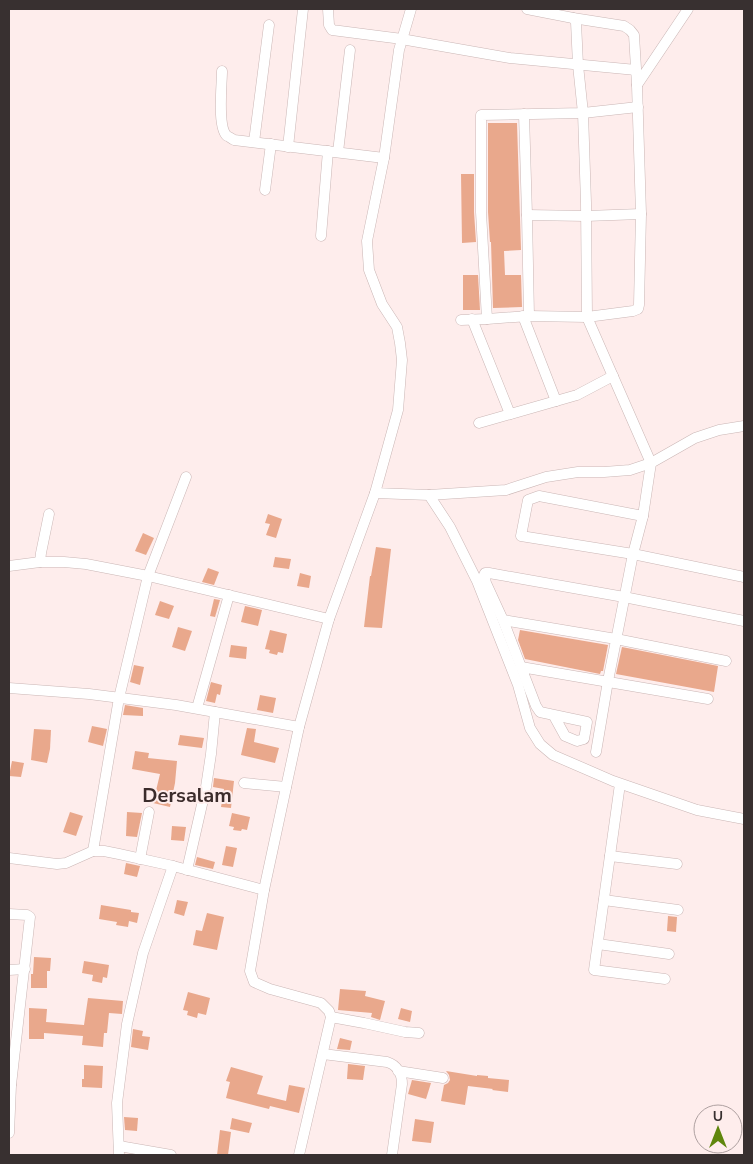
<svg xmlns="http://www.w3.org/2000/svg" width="753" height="1164" viewBox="0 0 753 1164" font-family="'Nunito Sans',sans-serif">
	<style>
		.building { fill: #e9a88c }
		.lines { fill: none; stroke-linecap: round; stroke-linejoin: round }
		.minor-casing { stroke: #cab6b5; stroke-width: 11 }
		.minor { stroke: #fff; stroke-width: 10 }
		.labels { text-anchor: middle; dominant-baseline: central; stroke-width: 4; stroke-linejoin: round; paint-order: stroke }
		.quarter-label { font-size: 20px; font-weight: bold; fill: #3b2c2b; stroke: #feedec }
	</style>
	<rect width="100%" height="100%" fill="#feedec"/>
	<g class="building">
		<polygon points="488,123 517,123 521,250 504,251 505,275 521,275 522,307 493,308 491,242 490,242 488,212"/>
		<polygon points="461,174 474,174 474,212 476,242 462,243"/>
		<polygon points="463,275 478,275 480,310 463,310"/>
		<polygon points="268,514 282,519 276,538 266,535 270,524 265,523"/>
		<polygon points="143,533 154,538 146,555 135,551"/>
		<polygon points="376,547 391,549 382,628 364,627 370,576 371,576"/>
		<polygon points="275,557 291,559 289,569 273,567"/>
		<polygon points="208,568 219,572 214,585 202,582"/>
		<polygon points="300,573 311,576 309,588 297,586"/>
		<polygon points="214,599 220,600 215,617 210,616"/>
		<polygon points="160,601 174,606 169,619 155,615"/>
		<polygon points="245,606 262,610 258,626 241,622"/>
		<polygon points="178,627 192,631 185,651 172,647"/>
		<polygon points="270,630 287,634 283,653 278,652 277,655 269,653 270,650 265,649"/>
		<polygon points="520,630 608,645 603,671 601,671 600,674 525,659 518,640"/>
		<polygon points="231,645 247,647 246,659 229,657"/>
		<polygon points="622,647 718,666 714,692 616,674"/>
		<polygon points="134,665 144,667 140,685 130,682"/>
		<polygon points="211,682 222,685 220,695 217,694 215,703 206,701"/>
		<polygon points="260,695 276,698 273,713 257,710"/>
		<polygon points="125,705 143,708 143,716 123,715"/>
		<polygon points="92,726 107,729 103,746 88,742"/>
		<polygon points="247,728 256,729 254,742 279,748 275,763 241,755"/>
		<polygon points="34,729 51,730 50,749 47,763 31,760"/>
		<polygon points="180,735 204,738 202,748 178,745"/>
		<polygon points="135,751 149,753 148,758 177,761 175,783 170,807 153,803 160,774 132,769"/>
		<polygon points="12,761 24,763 21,777 9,776"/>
		<polygon points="214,778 234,781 231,808 221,807 224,789 213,787"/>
		<polygon points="70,812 83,816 76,836 63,832"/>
		<polygon points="127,812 142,813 137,837 126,836"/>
		<polygon points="232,813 250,817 247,830 242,829 241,831 233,830 234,827 229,826"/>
		<polygon points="172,826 186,827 184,841 171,840"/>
		<polygon points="226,846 237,848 233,867 222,865"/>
		<polygon points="197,857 215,862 213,869 195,865"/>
		<polygon points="126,863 140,866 137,877 124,874"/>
		<polygon points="177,900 188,902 184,916 174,913"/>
		<polygon points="101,905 131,910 131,912 139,913 137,923 129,921 128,927 116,925 117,922 99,919"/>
		<polygon points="207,913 224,917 217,950 193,945 196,930 202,931"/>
		<polygon points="668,916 677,917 676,932 667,931"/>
		<polygon points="34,957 51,958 50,971 47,971 47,988 31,988 31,974 33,974"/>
		<polygon points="84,961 109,965 107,978 103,977 102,983 92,981 93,975 82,973"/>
		<polygon points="340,989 366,991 365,996 385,1001 380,1020 371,1017 372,1013 338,1010"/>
		<polygon points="188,992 210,998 206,1015 198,1013 197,1018 187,1015 188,1011 183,1010"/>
		<polygon points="88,998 123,1001 122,1014 109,1013 107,1033 104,1033 103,1047 82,1045 83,1036 44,1033 44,1039 29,1039 29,1008 47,1009 46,1022 84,1025"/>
		<polygon points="401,1008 412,1011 410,1022 398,1019"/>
		<polygon points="133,1029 143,1031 142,1036 150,1037 148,1050 131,1047"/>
		<polygon points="340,1038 352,1041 350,1050 337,1049"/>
		<polygon points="348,1064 365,1066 363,1080 347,1079"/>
		<polygon points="84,1065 103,1066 102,1088 82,1087 82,1079 84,1079"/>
		<polygon points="231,1067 263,1076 257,1094 286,1101 289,1085 305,1088 299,1113 270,1106 269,1109 226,1098 230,1082 226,1081"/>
		<polygon points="446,1071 477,1076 477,1075 488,1076 488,1078 509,1080 508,1092 492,1090 493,1089 468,1086 465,1105 441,1101 444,1085 448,1083 450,1080 449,1075"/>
		<polygon points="412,1080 431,1083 426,1099 408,1094"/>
		<polygon points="124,1117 138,1118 137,1131 125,1130"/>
		<polygon points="232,1118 252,1123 249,1133 230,1129"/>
		<polygon points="415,1119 434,1122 431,1143 412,1141"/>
		<polygon points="220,1130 231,1132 228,1155 217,1155"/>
	</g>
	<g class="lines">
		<defs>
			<g id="minor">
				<polyline points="328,9 329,25 332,30 402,39"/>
				<polyline points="411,9 399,50 384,158 367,241 369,270 382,304 397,327 400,343 402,360 398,410 375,493 429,495 506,490 546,477 578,472 604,472 630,470 651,463 695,438 719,430 744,426"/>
				<polyline points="527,9 573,18 576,22 578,65 583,113 586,203 587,317 651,463 643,516 633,554 608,681 596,752"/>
				<polyline points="407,40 510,58 636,70"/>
				<path d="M 222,71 C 222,85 217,127 227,136 C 228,136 234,140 234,140 L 384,158"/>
				<polyline points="637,85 688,9"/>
				<polyline points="524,114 527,215"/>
				<polyline points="254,142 269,25"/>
				<polyline points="288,147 303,9"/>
				<polyline points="338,152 350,50"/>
				<polyline points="265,190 271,144"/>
				<polyline points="321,236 328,151"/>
				<polyline points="523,316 556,401"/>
				<polyline points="529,316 527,215 586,216 641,214"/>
				<polyline points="472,319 510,414"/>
				<polyline points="487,319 481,212 481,115 583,113 638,107"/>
				<polyline points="461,320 487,319 529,316 587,317 633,311 638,309 639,305 641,214 637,85 634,35 630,30 624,26 573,18"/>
				<polyline points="479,423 577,395 613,376"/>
				<polyline points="429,495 450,527 477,581 518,685 530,728 540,744 553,755 613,781 697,810 744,819"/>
				<polyline points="643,516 539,496 528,500 521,536 633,554 744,577"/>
				<polyline points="40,562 41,553 49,514"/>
				<polyline points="9,566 40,562 64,562 86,564 148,576 329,619"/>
				<polyline points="503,620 521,667"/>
				<polyline points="726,661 616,639 503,620 486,583 484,575 485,573 489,573 624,597 744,621"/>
				<polyline points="9,688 89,694 176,705 299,727"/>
				<polyline points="197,708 229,595"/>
				<polyline points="554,716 565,736 577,741 584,739 587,722 540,712 536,706 521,667 708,699"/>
				<polyline points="244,783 286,787"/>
				<polyline points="620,784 594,970 665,979"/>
				<polyline points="93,851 119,698 148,576 186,477"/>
				<polyline points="610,856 677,864"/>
				<polyline points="9,858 57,864 66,863 93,851 104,851 119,854 173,866 264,890"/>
				<polyline points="140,859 149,812"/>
				<polyline points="187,870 206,787 211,754 215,712"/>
				<polyline points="604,900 678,910"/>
				<polyline points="9,914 27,915 30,917 11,1085 9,1086"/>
				<polyline points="598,944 669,954"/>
				<polyline points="9,970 25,969"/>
				<polyline points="331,1017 364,1023 405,1032 419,1033"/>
				<path d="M 323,1054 L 387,1062 C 397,1065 402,1074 402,1084 L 392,1155"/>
				<polyline points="398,1071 443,1078"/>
				<polyline points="9,1133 11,1085"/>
				<polyline points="119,1146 171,1155"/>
				<polyline points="119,1155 117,1103 127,1024 143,953 173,866"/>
				<polyline points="299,1155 331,1017 329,1011 321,1003 270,989 254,982 250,971 264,890 299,727 329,619 375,493"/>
			</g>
		</defs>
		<use href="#minor" class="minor-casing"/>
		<use href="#minor" class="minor"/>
	</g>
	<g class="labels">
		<g class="quarter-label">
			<text x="187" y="795">Dersalam</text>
		</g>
	</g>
	<rect width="753" height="1164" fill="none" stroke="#383030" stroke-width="20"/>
	<g transform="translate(718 1129)"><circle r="24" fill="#feedec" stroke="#afa1a1"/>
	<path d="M0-4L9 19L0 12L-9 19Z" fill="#5f860c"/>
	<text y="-8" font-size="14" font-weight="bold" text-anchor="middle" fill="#383030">U</text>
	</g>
</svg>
